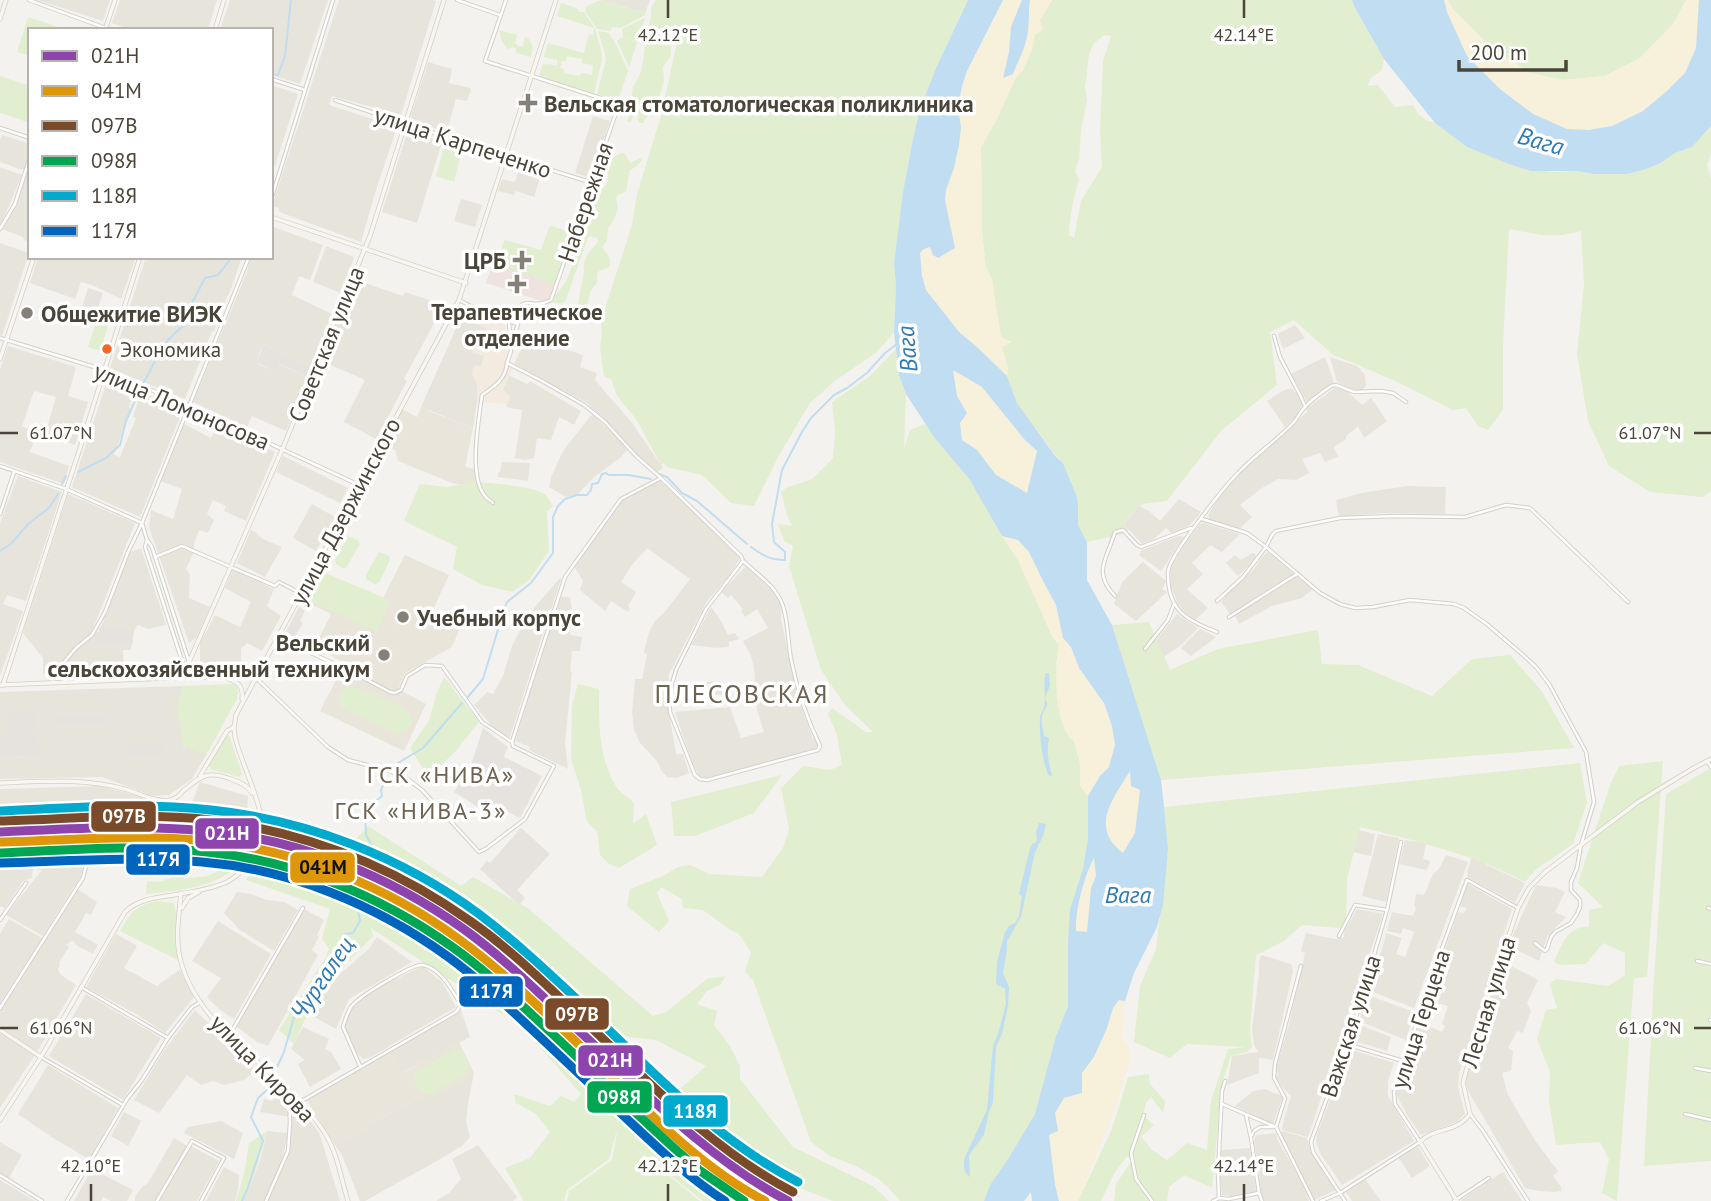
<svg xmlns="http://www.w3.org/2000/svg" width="1711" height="1201" viewBox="0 0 1711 1201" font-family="'PT Sans',sans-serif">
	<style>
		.residential { fill: #e7e4dc }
		.commercial { fill: #f3ebdf }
		.industrial { fill: #e6e2de }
		.education { fill: #eae5da }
		.medical { fill: #eee3df }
		.green { fill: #e1eecf; fill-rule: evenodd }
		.sand { fill: #f7f0da }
		.parking { fill: #e6e3df }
		.water { fill: #c0ddf1; fill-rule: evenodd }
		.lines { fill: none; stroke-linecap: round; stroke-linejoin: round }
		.stream { stroke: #c0ddf1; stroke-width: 2 }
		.street-casing { stroke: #d2d0cb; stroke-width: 4.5 }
		.secondary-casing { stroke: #d3cfc5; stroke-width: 5 }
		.street { stroke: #fdfdfc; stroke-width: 2.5 }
		.secondary { stroke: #f7f6f1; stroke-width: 3.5 }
		.rail-1-casing { stroke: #fff; stroke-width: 14 }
		.rail-2-casing { stroke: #fff; stroke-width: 14 }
		.rail-3-casing { stroke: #fff; stroke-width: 14 }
		.rail-4-casing { stroke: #fff; stroke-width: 14 }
		.rail-5-casing { stroke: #fff; stroke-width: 14 }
		.rail-6-casing { stroke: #fff; stroke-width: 14 }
		.rail-1 { stroke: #8e44ad; stroke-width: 9 }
		.rail-2 { stroke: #dd9709; stroke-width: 9 }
		.rail-3 { stroke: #7a4b2a; stroke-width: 9 }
		.rail-4 { stroke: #00a651; stroke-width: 9 }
		.rail-5 { stroke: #00a9ce; stroke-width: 9 }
		.rail-6 { stroke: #0065bd; stroke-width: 9 }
		.ticks { fill: none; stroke: #4b4439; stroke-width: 2.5 }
		.poi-dot { fill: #868178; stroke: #fff; stroke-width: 2.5 }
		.bus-dot { fill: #f26522; stroke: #fff; stroke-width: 2.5 }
		.labels { text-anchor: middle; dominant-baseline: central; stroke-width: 7; stroke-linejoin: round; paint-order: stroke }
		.bus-label { font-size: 21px; fill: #4b4439; stroke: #fff; text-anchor: start }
		.poi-label { font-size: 23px; font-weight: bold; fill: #4b4439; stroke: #fff; text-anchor: start }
		.street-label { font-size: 23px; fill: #4b4439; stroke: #fff }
		.water-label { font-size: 24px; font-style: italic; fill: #2e7ab2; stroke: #fff }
		.neighbourhood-label { font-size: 24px; letter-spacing: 2px; fill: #6e6250; stroke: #fff }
		.quarter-label { font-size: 26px; letter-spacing: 2px; fill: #6e6250; stroke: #fff }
		.ticks-label { font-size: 18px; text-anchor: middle; fill: #4b4439; stroke: #fff; stroke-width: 7; stroke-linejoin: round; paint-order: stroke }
		.line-badge { stroke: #fff; stroke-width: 2.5 }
		.badge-label { font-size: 19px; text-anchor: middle; font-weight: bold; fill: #fff }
		.pale-badge-label { font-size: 19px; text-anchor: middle; font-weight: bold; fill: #111 }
	</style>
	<rect width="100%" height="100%" fill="#f4f2ee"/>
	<g class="residential">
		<polygon points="38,0 110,0 103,21"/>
		<polygon points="120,0 217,0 208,30 131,30 112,23"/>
		<polygon points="230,0 328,0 300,84 271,75 271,30 220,30"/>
		<polygon points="339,0 432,0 436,1 401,115 332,96 329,105 397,127 375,193 361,242 282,213 279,211 279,208 272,206"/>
		<polygon points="601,0 650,0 646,11 643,12"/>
		<polygon points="428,62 452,69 449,83 470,88 471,90 467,101 456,99 447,131 413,123 411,116"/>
		<polygon points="271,85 298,94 275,166 271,165"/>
		<polygon points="593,116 610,121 591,178 575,173"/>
		<polygon points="408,130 442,142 417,223 382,212"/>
		<polygon points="2,135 30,144 30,153 25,168 22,170 0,162 0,140"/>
		<polygon points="520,165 542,172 534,197 516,191 514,195 498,191 502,179 515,182"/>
		<polygon points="0,167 22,175 4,218 0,225"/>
		<polygon points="28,169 30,170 30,242 24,240 23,237 2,229 9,219"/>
		<polygon points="461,199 482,205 475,227 454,221"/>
		<polygon points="271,226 323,245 310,280 299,276 292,295 332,314 311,367 264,344 259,354 257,361 258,364 274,371 278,363 307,377 296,401 296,407 286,431 252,416 247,427 193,402 246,274 251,257 271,257"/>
		<polygon points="0,243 29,253 2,336 0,335"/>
		<polygon points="326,246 354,257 341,293 313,282"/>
		<polygon points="38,257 98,258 136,257 121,299 92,285 81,282 75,299 30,283"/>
		<polygon points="146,257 242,257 231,289 226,299 214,331 212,331 185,399 110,368"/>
		<polygon points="356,280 403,296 405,292 444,305 404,379 407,381 376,439 344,422 365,380 322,361 338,323 342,311 354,281"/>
		<polygon points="461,317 489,329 485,342 472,353 484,355 477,385 477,402 473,428 428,410 422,405"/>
		<polygon points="1295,325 1305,338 1283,349 1278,334"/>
		<polygon points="530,335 547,343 583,355 580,367 597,373 595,380 632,423 663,468 655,473 652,472 610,425 587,403 514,364 524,344"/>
		<polygon points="8,346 76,367 68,396 88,402 75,445 45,435 56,397 34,391 22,426 37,433 30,452 69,466 64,484 0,462 0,370"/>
		<polygon points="1325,357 1334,382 1307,402 1291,374"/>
		<polygon points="1330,357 1357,366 1365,375 1366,386 1362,390 1350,389 1337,382"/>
		<polygon points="508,375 527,384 530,381 581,411 574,425 559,417 551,440 537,438 534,458 525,460 515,458 522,410 506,407 510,397 503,390"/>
		<polygon points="108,378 135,390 129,407 131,409 114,455 120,457 136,418 133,417 141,392 183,409 140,517 72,487"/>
		<polygon points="1291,388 1301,397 1302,405 1296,416 1285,427 1267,401 1282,391"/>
		<polygon points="1335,388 1346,390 1362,405 1371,398 1387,421 1364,438 1358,426 1346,436 1346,439 1334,447 1338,457 1325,462 1320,453 1302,459 1309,473 1296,480 1278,479 1262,488 1240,505 1252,517 1239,529 1216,524 1210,520 1208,515 1223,491 1243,468 1294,424 1307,412 1307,408"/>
		<polygon points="592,414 617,437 627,450 620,458 594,477 578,494 566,497 549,487 552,475 563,451"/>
		<polygon points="184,424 211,438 218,425 275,452 246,521 224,511 226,506 213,500 207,514 214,520 208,533 199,530 194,544 194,552 186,569 190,574 189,598 210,607 197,637 189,643 149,527 151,510 173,519 182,489 160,481"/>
		<polygon points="283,456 348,488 340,503 276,472"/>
		<polygon points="502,462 530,463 528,481 498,477 498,473 500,472"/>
		<polygon points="18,476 62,492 26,601 7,595 3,604 23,611 0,676 0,523"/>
		<polygon points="661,480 740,558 730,575 707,601 668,676 669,677 667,699 669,713 676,754 683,754 689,773 677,778 667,777 661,770 657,761 640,743 634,730 632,712 635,679 642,679 647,655 644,652 649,632 655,621 664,613 690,579 647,548 632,565 621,582 636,592 628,606 630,608 628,612 611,601 605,611 580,590 583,581 574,566 622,499"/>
		<polygon points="1407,486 1446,487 1445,514 1382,513 1339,516 1336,500 1361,493"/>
		<polygon points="68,494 135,523 92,631 99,632 130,552 141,548 166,625 148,629 138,625 134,630 131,650 123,650 124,671 43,674 43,658 23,633"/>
		<polygon points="1179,499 1201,512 1191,524 1173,535 1166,528 1154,539 1142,544 1124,524 1139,506 1149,511 1160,521"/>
		<polygon points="312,504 335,517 316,551 293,538"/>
		<polygon points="1204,523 1240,534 1222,552 1210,545 1192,563 1203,574 1187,589 1208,608 1195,620 1186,614 1178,604 1171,586 1170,567 1184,545 1200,524"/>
		<polygon points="251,530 257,533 257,534 263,539 282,547 265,577 237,563"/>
		<polygon points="1179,536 1184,537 1161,571 1139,555 1142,550"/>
		<polygon points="1267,552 1279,559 1293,574 1231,615 1221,602 1232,588 1253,570 1262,557"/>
		<polygon points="1252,553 1255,554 1256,556 1251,564 1238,576 1226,563 1235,555 1241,560"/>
		<polygon points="1143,562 1166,581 1162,589 1167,592 1136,621 1114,604 1122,582"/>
		<polygon points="746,566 774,593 782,605 781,619 792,672 800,704 813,739 816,739 818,746 814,749 787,757 709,777 703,778 699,776 692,762 675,712 730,707 741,738 764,732 757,710 754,668 751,656 743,641 768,628 757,609 745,617 741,611 743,609 731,595 728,598 721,592"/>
		<polygon points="233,569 274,589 267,606 281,616 262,651 247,643 241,649 241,664 200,666 200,643 215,615 240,627 251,602 225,588"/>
		<polygon points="1297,577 1313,589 1302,598 1272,606 1239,624 1235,615"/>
		<polygon points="559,579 561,580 542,636 510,737 497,732 474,705 487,692 493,694 503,676 512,646 529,614"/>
		<polygon points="562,596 570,598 572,611 570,635 582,637 580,651 572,651 570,671 572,672 565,743 568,769 529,750 530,747 515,741 553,618"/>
		<polygon points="711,607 720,619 728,635 735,633 739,639 729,642 729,647 717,648 691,645"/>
		<polygon points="1177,614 1198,628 1181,645 1161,659 1150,648"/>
		<polygon points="1200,629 1216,637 1191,656 1181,648"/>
		<polygon points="720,681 725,694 672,700 674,684"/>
		<polygon points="182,686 183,748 193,746 206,755 192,779 169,795 153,796 102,777 0,779 0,757 38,756 38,737 0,738 0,692"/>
		<polygon points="200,782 248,796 246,830 185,821"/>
		<polygon points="98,786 165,802 166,817 92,817 0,823 0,789"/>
		<polygon points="1355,829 1375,834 1371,856 1344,850"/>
		<polygon points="1378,834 1399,838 1386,902 1362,896"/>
		<polygon points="117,838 157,838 150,858 139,878 107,857"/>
		<polygon points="1405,840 1426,843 1423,859 1430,861 1427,870 1399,864"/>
		<polygon points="0,842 9,842 15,849 35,847 32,878 23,881 5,908 0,907"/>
		<polygon points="67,842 85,842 84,870 76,885 73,888 43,936 6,915 42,870 37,870 37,844"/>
		<polygon points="1474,851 1485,864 1525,883 1515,903 1467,877 1468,874 1467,872"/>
		<polygon points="1446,855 1468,862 1414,1008 1368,990 1382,949 1386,933 1402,938 1396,954 1405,957 1414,932 1403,928 1401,934 1387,931 1392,912 1413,916 1416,908 1414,906 1416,894 1424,895 1433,874 1439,869"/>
		<polygon points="1468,884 1512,909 1459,1074 1458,1087 1465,1114 1457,1122 1421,1135 1410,1120 1397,1096 1397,1085 1420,1021 1442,1032 1445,1026 1442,1024 1448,1006 1427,1000 1458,912 1464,913 1466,908 1460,906 1464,890"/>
		<polygon points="1536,885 1557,888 1565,892 1555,912 1566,917 1547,937 1539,961 1509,946 1510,941"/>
		<polygon points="77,889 97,902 91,915 86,913 75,932 98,945 93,954 76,945 73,940 66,945 69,947 59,962 60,964 58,970 61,975 76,985 37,1052 0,1028 0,1011"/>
		<polygon points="237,892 251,894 267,900 285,902 298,910 274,951 240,930 224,913"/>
		<polygon points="304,909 324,920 317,935 319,937 312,950 318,955 268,1046 257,1042 236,1026"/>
		<polygon points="1357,909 1383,914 1308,1137 1282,1130 1283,1123 1291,1096 1283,1088 1276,1077 1278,1074 1276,1068 1289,1024 1300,976 1305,953 1301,951 1306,933 1334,939 1344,937 1344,932"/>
		<polygon points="9,919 42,938 0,1003 0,934"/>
		<polygon points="218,921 271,954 234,1019 220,1010 207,997 221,978 192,961"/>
		<polygon points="116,934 137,946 124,968 157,986 170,976 180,970 194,997 165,1033 138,1015 86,987"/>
		<polygon points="377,937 412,962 349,999 336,1029 307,1013 326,986 369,949"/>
		<polygon points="1261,955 1291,964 1293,971 1273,1060 1259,1058 1259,1073 1227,1085 1232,1056 1258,1052 1254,1045 1252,1030 1259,973 1259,962"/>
		<polygon points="1504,962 1538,980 1527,1003 1531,1011 1523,1033 1517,1031 1508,1048 1513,1051 1511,1071 1502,1073 1508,1095 1536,1142 1558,1171 1553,1176 1562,1188 1561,1191 1554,1192 1539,1191 1525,1188 1468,1091 1465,1081 1470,1063 1493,992 1499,994 1502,988 1496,985"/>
		<polygon points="422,966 442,982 456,1007 371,1057 363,1059 356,1052 347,1035 344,1024 351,1008 370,993 396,976 398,978"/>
		<polygon points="86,994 161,1038 123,1100 49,1056"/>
		<polygon points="1368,995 1414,1012 1406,1040 1359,1021"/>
		<polygon points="195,1010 256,1070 244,1080 224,1085 213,1081 201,1085 187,1075 159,1113 134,1100 165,1049"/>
		<polygon points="461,1010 470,1037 402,1073 389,1052"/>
		<polygon points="1357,1024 1391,1037 1387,1051 1352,1040"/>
		<polygon points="303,1027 329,1039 325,1049 331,1052 341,1069 310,1087 298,1064 305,1060 291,1049"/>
		<polygon points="0,1033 35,1055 0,1108"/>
		<polygon points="1349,1049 1394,1063 1388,1081 1388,1096 1414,1141 1342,1185 1320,1153 1316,1142 1317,1134"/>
		<polygon points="48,1065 118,1108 89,1159 53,1138 18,1114"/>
		<polygon points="474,1073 468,1103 466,1122 470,1137 462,1146 435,1162 365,1201 360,1201 342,1155 335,1145 420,1097 430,1097"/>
		<polygon points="1265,1089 1283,1096 1273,1124 1235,1106 1253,1091"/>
		<polygon points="276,1098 283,1099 288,1108 290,1117 260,1112 264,1099 271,1101"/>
		<polygon points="301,1106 320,1135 340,1201 267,1201 279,1172 286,1163 291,1135 292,1111"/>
		<polygon points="124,1112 141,1121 128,1146 111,1136"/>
		<polygon points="221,1121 243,1133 234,1159 184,1133 188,1127"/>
		<polygon points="267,1131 288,1133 282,1161 265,1201 244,1201 261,1158"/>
		<polygon points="1282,1131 1307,1138 1309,1146 1336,1190 1314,1200 1281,1135"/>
		<polygon points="1276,1133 1277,1139 1305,1188 1309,1201 1263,1201 1259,1179 1260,1177 1254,1141 1256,1135"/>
		<polygon points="174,1138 187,1146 156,1201 135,1201 135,1196 143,1186 148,1183"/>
		<polygon points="0,1142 22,1155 9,1178 0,1173"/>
		<polygon points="478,1145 517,1197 513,1201 436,1201 449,1193 461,1179 452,1159"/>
		<polygon points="191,1146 219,1161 197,1201 159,1201"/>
		<polygon points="1418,1147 1430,1166 1412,1178 1398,1157"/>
		<polygon points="1250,1148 1256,1192 1246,1193 1244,1196 1230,1197 1228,1195 1222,1195 1220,1173 1221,1150"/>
		<polygon points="224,1167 239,1175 238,1189 235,1201 206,1201"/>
		<polygon points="92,1169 133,1190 127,1201 111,1201 103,1197 101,1201 74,1201"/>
		<polygon points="1503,1172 1522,1201 1462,1201 1461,1200"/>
		<polygon points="1365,1179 1381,1201 1352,1201 1346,1192"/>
		<polygon points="0,1180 35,1201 0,1201"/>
	</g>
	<polygon class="commercial" points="480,313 505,322 507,352 513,368 503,390 510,397 508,404 477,402 477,385 472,374 474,365 482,366 484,355 471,353 475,339 485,342 489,330 476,323"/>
	<g class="industrial">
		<polygon points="88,288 103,293 96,315 81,310"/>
		<polygon points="264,344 311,367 307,377 279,363 274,371 258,363 257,361"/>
		<polygon points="100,627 134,631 132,645 95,644"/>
		<polygon points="35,712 35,726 31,727 31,736 38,737 39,756 0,757 0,738 9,737 10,713"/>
		<polygon points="57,716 109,716 108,724 57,724"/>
		<polygon points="483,728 508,747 504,757 542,776 520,818 489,802 483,810 454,792 470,768"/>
		<polygon points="163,744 163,754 129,755 129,745"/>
		<polygon points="521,828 550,854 517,890 525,898 519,905 480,869 487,861 490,863"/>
	</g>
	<g class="education">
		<polygon points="422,405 429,408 428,411 473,428 465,467 475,469 477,488 452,483 398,461 395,450 383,444 402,409 417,417"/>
		<polygon points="405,555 449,575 432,612 461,626 452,647 405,673 398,689 426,704 404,751 320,711 345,663 315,647 331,614 303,600 318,571 383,598"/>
		<polygon points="459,1042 474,1073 430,1097 420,1097 335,1145 306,1099 389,1052 403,1073"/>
	</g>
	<polygon class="medical" points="551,226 572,233 549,299 544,302 486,283 491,268 480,264 485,250 499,255 505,240 541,251 549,228"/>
	<g class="green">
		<polygon points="601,0 642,12 646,11 645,15 621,28 613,27 610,31 597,29 585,11 587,6"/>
		<path d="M 656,0 L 968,0 L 936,68 L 920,109 L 913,139 L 903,192 L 894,263 L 896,286 L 894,332 L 877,352 L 836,380 L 810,403 L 778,457 L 754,506 L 731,503 L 702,475 L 667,467 L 664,463 L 661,465 C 654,451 646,438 639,424 C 629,406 617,404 612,380 L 604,376 L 600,347 L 602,335 L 601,321 L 632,225 L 637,194 L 661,116 L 677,42 L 674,42 L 672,31 L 670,37 L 671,56 L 663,67 L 664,81 L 657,104 L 652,109 L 643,123 L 640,123 L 638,121 L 638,112 L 636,111 L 630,123 L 627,121 L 629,116 L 628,110 L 631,105 L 633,87 L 641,72 L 646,41 L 650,33 L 648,29 L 651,17 L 651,8 Z"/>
		<path d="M 1052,0 L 1352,0 L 1354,6 L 1384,59 L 1382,70 L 1371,78 L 1367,86 L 1378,85 L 1395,107 L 1413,105 L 1418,114 L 1426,120 L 1435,123 L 1467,147 L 1551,172 L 1578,171 L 1594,174 L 1627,174 L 1643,170 L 1659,164 L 1675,153 L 1692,147 L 1711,126 L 1711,153 L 1707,165 L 1711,179 L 1711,491 L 1703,497 L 1650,492 L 1609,466 L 1588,421 L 1577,354 L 1584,284 L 1581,231 L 1562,235 L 1541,235 L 1509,229 L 1503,344 L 1503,410 L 1488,430 L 1478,426 L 1466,408 L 1453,410 L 1393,380 L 1332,354 L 1294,320 L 1270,332 L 1277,385 L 1221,431 L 1167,501 L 1142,504 L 1139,506 L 1124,523 L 1129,530 L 1123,534 L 1087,542 L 1078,525 L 1078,506 L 1077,497 L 1063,463 L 1057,457 L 1017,403 L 1007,376 L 1008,369 L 1002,347 L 1011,342 L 1001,337 L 994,295 L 993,282 L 986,267 L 982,231 L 981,147 L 997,119 L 1015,79 L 1023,70 L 1032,50 L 1035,35 L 1040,20 ZM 1104,35 L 1111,36 L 1103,61 L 1100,131 L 1102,167 L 1081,201 L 1074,238 L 1069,235 C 1070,216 1073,198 1079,180 L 1075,171 L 1079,160 L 1081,130 L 1087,101 L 1085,88 L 1089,55 L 1093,44 Z"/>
		<polygon points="1448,0 1686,0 1674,23 1640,58 1605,76 1564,80 1530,73 1492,48 1452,9"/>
		<path d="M 561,3 L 577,8 L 579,12 L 584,12 L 595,29 L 601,50 L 602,59 L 594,94 L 539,77 L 543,64 L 557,65 L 557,60 L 544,57 L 548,43 L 584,53 L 589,34 L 593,35 L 594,28 L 557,16 ZM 567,56 L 582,59 L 582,63 L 593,65 L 592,75 L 581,73 L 580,76 L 564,73 L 564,69 L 560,68 L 562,61 L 566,61 Z"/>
		<polygon points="28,17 67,30 30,30 30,56 17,52"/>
		<polygon points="645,18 637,42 624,37 637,43 629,67 617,41 623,37 622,29"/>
		<polygon points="499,30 517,35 515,44 519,45 516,49 520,46 523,47 525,37 529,39 533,46 531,57 516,53 516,49 513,47 507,49 502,41"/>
		<polygon points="598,31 609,33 611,38 614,40 628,71 618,101 597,94 606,60 604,50"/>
		<polygon points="0,76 30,86 30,123 0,113"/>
		<polygon points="445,144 462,149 454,182 436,176"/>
		<path d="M 621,153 L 624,153 L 631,163 L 640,158 L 642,160 L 636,167 L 630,170 L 626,191 L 618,195 L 616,198 L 618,207 L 614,220 L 608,228 L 607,240 L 602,248 C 608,253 612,260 609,267 L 599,271 L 597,274 L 597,283 L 591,290 L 587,305 L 580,305 L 578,303 L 584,272 C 582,256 590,252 598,242 L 597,238 L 590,236 L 588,238 L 565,302 C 561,304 557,304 553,302 L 553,298 C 559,291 565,284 569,275 C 577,254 578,240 592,221 L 584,217 L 592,194 C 619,181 602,180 611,158 Z"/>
		<polygon points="551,226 572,233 555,284 482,260 485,250 499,255 505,240 541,250 549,228"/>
		<polygon points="98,316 110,320 100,351 88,347"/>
		<polygon points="896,349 899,375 906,394 904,449 910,430 925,424 970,480 984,503 1002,536 1018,560 1052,636 1059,645 1056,664 1065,731 1074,742 1080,763 1080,786 1088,796 1088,838 1083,869 1070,909 1068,941 1068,1006 1056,1036 1035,1114 1008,1159 990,1185 984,1201 900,1201 887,1186 877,1178 856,1166 830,1156 811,1142 753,980 745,972 751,952 739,934 729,929 703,910 683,908 682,899 661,887 657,893 669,921 659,932 627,906 630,889 663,876 678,867 690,865 709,874 762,877 783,848 789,829 781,788 803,766 830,770 842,765 837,735 828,714 832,708 866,732 873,732 845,705 821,670 789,566 793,546 784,541 778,524 792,526 787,515 781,492 786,488 812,479 833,458 835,431 832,402 870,376"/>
		<path d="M 470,482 C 488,483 528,485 543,493 C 547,496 550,501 553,506 L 547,511 L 549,551 L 529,580 L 512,592 L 482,585 L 453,569 L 457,547 L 404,521 L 420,484 L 448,487 Z"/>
		<polygon points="348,536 358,540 360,544 346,568 343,568 336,564 335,560"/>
		<polygon points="379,552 389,556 390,560 379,583 375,584 366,579 366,575"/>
		<polygon points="318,570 390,600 377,632 303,598"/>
		<polygon points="1149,622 1170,670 1218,649 1318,630 1322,664 1358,665 1432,696 1472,659 1510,655 1541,690 1574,748 1161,780 1112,625"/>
		<polygon points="444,677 479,722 454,753 428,777 410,748 429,721 436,695"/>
		<path d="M 234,684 C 239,688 238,693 237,699 L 206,755 L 190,749 L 189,747 L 183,748 C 182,738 180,719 176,708 L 178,706 L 179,697 L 182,695 L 182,686 Z"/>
		<path d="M 578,684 L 599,689 C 599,722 598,759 617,788 C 621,793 629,798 634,803 L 633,824 L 646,814 L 657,845 L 619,868 L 609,864 L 600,855 L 597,831 L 587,822 L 581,790 L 571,759 L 572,705 Z"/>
		<path d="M 349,686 C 357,686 404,706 409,712 C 418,724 406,734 395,733 L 344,709 L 340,705 L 339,696 L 344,688 Z"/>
		<polygon points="229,735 242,774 239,777 210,769 209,765 225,736"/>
		<path d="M 1663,761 L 1647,977 L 1634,978 L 1617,1201 L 1602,1193 L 1609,1159 L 1600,1142 L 1556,1145 L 1549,1101 L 1550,1072 L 1537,1039 L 1546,1010 L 1557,1008 L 1550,984 L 1556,979 L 1608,986 L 1625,975 L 1625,953 L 1603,943 L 1586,964 L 1560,965 L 1554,962 C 1561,946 1568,925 1589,927 L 1589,910 L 1603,907 L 1578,883 L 1610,785 L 1619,766 Z"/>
		<path d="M 1580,763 L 1587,803 L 1573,844 L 1535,870 L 1525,882 C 1473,854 1416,841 1360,827 L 1347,879 L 1346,923 L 1339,928 L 1302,925 L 1284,941 L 1256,955 L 1250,1030 L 1252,1047 L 1247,1052 L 1231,1056 L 1222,1083 L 1212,1188 L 1184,1175 L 1169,1187 L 1167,1201 L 1114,1201 L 1116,1184 L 1132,1160 L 1127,1156 L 1115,1172 L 1101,1201 L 1078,1201 L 1112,1129 L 1128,1077 L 1149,1074 L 1150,1084 L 1165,1101 L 1163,1113 L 1151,1097 L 1146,1103 L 1143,1115 L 1154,1125 L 1141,1137 L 1152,1150 L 1167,1160 L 1187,1143 L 1207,1150 L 1211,1101 L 1228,1049 L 1245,1047 L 1187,1044 L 1170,1058 L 1134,1042 L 1140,986 L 1156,949 L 1168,849 L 1164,807 Z"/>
		<polygon points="1711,768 1711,1161 1644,1166 1654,979 1666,794"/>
		<polygon points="782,775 754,813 695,836 674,836 671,802"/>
		<polygon points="368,826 461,886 473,877 529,909 653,1016 666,1012 707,979 726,976 720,985 707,991 697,1004 717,1011 714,1025 730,1046 740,1066 740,1079 793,1147 873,1186 889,1201 833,1201 800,1188 737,1155 672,1096 706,1066 656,1040 604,1034 515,953 455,907 356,852 355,840"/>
		<path d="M 199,846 L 227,853 L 244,860 C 220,888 180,890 146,894 L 147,881 L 159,882 L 171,878 L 172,849 ZM 185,857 C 199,858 215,861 227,868 L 207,876 L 184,879 Z"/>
		<polygon points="259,863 349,889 357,897 435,925 516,995 502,1014 371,928 373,936 326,986 310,1008 294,1044 279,1030 325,959 329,949 322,938 330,909 246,880"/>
		<path d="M 157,901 L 174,903 L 176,913 L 175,944 L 178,960 L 120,931 C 131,912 135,906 157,901 Z"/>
		<polygon points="530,998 673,1134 727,1178 768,1201 703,1201 624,1139 700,1201 567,1201 569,1191 612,1160 617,1134 616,1133 609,1159 567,1190 564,1201 522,1201 523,1200 505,1168 530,1158 550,1132 536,1114 516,1103 514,1094 550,1106 561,1096 574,1102 581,1094 510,1013"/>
		<path d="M 455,1049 L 463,1051 L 470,1065 L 469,1072 L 429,1095 C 417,1091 413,1085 415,1072 Z"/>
		<path d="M 267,1131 C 261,1155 254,1178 244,1201 L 236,1201 L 244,1174 L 249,1143 Z"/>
	</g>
	<g class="sand">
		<path d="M 1003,0 L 1022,0 L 1011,27 L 1009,52 L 1003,77 L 1013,74 C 1017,63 1023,52 1026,41 C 1030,28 1028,14 1030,0 L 1052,0 L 1040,20 L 1043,30 L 1035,35 L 1032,50 L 1023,70 L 1015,79 L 997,119 L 981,147 L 982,231 L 986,267 L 993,282 L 994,295 L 1001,337 L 1011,342 L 1002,347 L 1008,369 L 1007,376 C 980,350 945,325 927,291 C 921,279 921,265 920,252 L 924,249 L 930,247 L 933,255 L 953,234 L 947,218 L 945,200 L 946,190 L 957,158 L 961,127 L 958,107 L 962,86 L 967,71 Z"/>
		<polygon points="1444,0 1448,0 1453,9 1492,48 1530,73 1564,80 1605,76 1640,58 1674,23 1686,0 1699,0 1696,48 1685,73 1667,91 1643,111 1612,126 1589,130 1567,129 1533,114 1500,89 1467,56 1447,12"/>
		<polygon points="953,369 982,387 1024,439 1037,451 1027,493 996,475 977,450 962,440 960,423 967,413 957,396"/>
		<path d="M 1002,536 L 1018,540 L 1029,552 L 1043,581 L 1056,605 L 1063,638 L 1071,647 L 1079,668 L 1104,703 L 1112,726 L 1115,745 L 1109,767 L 1100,776 L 1088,796 L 1080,786 C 1080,771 1081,756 1074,742 C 1071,737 1066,734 1064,728 C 1054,702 1055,673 1059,645 L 1052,636 L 1018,560 Z"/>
		<path d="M 1131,769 L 1140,790 L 1139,805 L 1135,833 L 1123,853 C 1088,826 1114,799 1131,769 Z"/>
		<path d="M 1094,857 L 1096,877 L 1091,888 L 1087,932 L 1075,931 C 1076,906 1084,880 1094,857 Z"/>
		<polygon points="1119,1000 1125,1001 1122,1038 1129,1048 1131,1055 1116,1106 1078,1201 1059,1201 1055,1185 1049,1135 1058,1131 1055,1113 1064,1098 1082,1093 1082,1073 1094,1056 1107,1028 1113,1008"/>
	</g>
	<polygon class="parking" points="299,607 305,611 300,621 303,623 292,642 283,637"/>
	<g class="water">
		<path d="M 968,0 L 1003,0 L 967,71 L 962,86 L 958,107 L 961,127 L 959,145 L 954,168 L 946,190 L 945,200 L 955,248 L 938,258 L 933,255 L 930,247 L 924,249 L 920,253 L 922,276 L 926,290 L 959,332 L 977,347 L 1007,376 L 1017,403 L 1056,457 L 1063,463 L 1077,497 L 1078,505 L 1078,525 L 1087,542 L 1087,580 L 1112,625 L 1161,780 L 1164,807 L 1168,849 L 1163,905 L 1157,927 L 1134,973 L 1125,1001 L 1119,1000 L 1113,1008 L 1107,1028 L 1094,1057 L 1082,1073 L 1082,1093 L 1064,1098 L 1055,1113 L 1058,1131 L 1049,1135 L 1055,1185 L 1059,1201 L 1032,1201 L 1031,1192 L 1024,1201 L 984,1201 L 990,1185 L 1008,1159 L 1035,1114 L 1056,1036 L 1068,1006 L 1068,941 L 1070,909 L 1083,869 L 1088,838 L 1088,796 L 1100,776 L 1109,767 L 1115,745 L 1112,726 L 1104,703 L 1079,668 L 1071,647 L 1063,638 L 1056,605 L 1043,581 L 1029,552 L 1018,540 L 1002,536 L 970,480 L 934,437 L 906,394 L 899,375 L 894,332 L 896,286 L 894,263 L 903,192 L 913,139 L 920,109 L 936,68 ZM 953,370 L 982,387 L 1024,439 L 1037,451 L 1027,493 L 996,475 L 977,450 L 962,440 L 960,423 L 967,413 L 957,396 ZM 1130,771 L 1131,786 L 1140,790 L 1135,833 L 1123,853 C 1089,827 1113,799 1130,771 ZM 1094,858 L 1096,876 L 1091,888 L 1087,932 L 1076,931 C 1075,911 1084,876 1094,858 Z"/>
		<path d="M 1022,0 L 1030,0 C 1028,14 1030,28 1026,41 C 1023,53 1017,63 1013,74 L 1003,78 L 1009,52 L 1011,27 Z"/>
		<polygon points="1352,0 1444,0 1447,12 1467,56 1500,89 1533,114 1567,129 1589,130 1612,126 1643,111 1667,91 1685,73 1696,48 1699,0 1711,0 1711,126 1692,147 1675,153 1659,164 1643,170 1627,174 1594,174 1578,171 1531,171 1509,164 1467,147 1435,123 1384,59 1354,6"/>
		<path d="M 1046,673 L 1049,673 L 1050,685 L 1045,698 C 1049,708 1046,705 1043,713 C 1040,719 1043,730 1044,736 L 1049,738 C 1046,751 1049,764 1052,776 L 1048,775 C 1042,758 1039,736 1040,718 C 1040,714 1043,711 1044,707 C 1047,696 1042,684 1046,673 Z"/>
		<path d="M 1039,823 L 1046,824 L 1043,836 L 1035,852 L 1021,917 L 1007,941 L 1007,950 L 1003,973 L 1009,987 L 1008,1006 L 1002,1034 L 996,1047 L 993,1102 L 989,1112 L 984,1135 L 969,1155 L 970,1177 C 963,1172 963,1165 965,1157 L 987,1110 L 993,1046 L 998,1034 L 1006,1004 L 1005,989 L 996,984 L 997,962 L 1005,932 L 1009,926 L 1015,923 L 1019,916 L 1022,896 L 1019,894 L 1029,852 L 1032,844 L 1036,842 L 1037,839 L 1036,832 Z"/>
	</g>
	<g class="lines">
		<g class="stream">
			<polyline points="271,74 278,75 285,56 291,0"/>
			<path d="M 143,383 C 152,371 155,356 165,344 C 172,334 184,326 193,317 L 192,303 L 205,278 L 218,275 L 232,257"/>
			<polyline points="78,472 106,458 120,445 126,421 140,389"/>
			<polyline points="659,474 667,477 682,493 697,501 747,544"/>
			<polyline points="62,484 66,476"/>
			<path d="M 751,547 C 762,555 772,561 785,560 L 785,552 L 774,542 L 772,524 L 782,470 L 802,432 L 811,418 L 834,395 L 847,388 L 867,373 L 885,353 L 897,344"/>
			<polyline points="0,551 11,544 28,524 49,508 58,494"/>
			<polyline points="467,698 483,679 503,613 507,602 531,583 553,553 553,517 558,506 565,499 577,495 587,495 591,490 592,484 598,483 602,474 606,473 609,475 629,475 651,479"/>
			<polyline points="398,763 423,748 462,703"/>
			<polyline points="277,1067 284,1052 296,1010 303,1008 315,993 315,986 335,958 341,955 339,948 345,934 353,933 360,921 357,903 370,881 379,859 366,835 365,810 382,796 381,790 386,779"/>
			<polyline points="242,1201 247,1190 263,1141 251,1117 258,1098 267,1090 269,1078"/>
		</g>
		<defs>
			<g id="street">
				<polyline points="29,0 111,30"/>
				<polyline points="457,0 500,15"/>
				<path d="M 506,0 L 485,61 L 619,104 L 551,300 C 528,312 528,289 509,321 L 518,324 L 511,348"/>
				<polyline points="271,79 305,90"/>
				<polyline points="335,100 467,144 593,183"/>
				<polyline points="0,128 30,138"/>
				<polyline points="271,200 333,0"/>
				<polyline points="0,229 15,204 30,157"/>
				<polyline points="459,300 482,312 509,321 511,351 507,363 542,381 584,405 605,422 636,456 661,478"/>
				<polyline points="1274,336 1280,357 1300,395 1305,406"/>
				<polyline points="0,338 104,370 189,406 359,485"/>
				<polyline points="0,466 66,489 142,523 128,552 105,612 92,635 76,648 65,661 66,682"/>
				<path d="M 493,503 C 490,500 487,499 485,496 C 468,476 479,419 482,395 C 495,386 506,379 507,363"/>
				<polyline points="0,514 14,472"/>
				<polyline points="1202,519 1247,533 1266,547 1272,535 1276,531 1340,518 1396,516 1465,517 1506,505 1530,508 1628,602"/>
				<polyline points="147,540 152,547 189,662"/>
				<polyline points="155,557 182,546 275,586 279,582 300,593"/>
				<path d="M 1115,596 C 1092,572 1107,559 1115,532 L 1123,530 L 1137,545 L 1141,547 L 1191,528"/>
				<polyline points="1217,601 1243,577 1266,547 1320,593 1340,604 1355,608 1373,607 1410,600 1454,604 1464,608 1488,625 1523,655 1536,667 1549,684 1586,752 1594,802 1581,845 1577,868 1571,882 1571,890 1580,900 1580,907 1577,914 1571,923 1555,932 1551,937 1547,949 1545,951 1535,943"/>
				<polyline points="1229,617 1297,574"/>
				<path d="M 1217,632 C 1186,620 1167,610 1168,572 C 1168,557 1225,486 1238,473 C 1255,455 1276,441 1293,423 C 1298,418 1301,410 1306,406 C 1313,398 1323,392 1331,386 L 1336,385 L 1354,392 L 1381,391 L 1393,393 L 1406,402"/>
				<polyline points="1145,649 1168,620 1174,604"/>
				<polyline points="184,667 145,547 147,540 142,523 249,257"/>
				<polyline points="255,677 328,747 348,760 390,771 406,778 422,790 479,852 487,848 525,819 554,766 513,746 512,742 482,722 442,666 425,665 407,676 401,690 395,693 390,692 356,674 277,637"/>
				<path d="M 512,742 L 565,577 L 621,499 L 661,478 L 741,556 L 743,561 L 706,609 L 676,670 L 669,694 L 670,712 L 695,775 L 700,779 L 707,780 L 818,750 L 820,746 C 807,719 797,690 791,659 C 788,643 788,621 783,606 C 777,587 757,574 743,561"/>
				<polyline points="1707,761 1711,767"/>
				<polyline points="0,837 6,837 11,842 17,843 87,839 87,862 83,878 0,1008"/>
				<polyline points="1708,908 1711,909"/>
				<polyline points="0,920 26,883"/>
				<polyline points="1339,936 1355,905 1387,910"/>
				<polyline points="1697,961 1711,964"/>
				<polyline points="1301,966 1275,1064 1274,1078 1285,1098 1276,1127 1313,1201"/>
				<polyline points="81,987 168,1038"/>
				<polyline points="1710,1020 1711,1020"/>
				<polyline points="229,1036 303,908"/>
				<polyline points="1346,1044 1403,1061"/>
				<polyline points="41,1057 123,1105"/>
				<polyline points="1695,1068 1711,1071"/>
				<path d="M 300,1102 L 456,1012 L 461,1005 C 453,991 440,968 423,965 C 413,963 358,997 351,1007 C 347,1013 345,1020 343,1027 L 360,1066"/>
				<polyline points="1222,1104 1276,1127"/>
				<polyline points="1470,1114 1483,1131 1528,1201"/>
				<polyline points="1685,1114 1711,1120"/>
				<polyline points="1144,1115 1131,1153 1136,1179 1152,1201"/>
				<polyline points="1246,1115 1251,1138 1259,1193 1262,1201"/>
				<polyline points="1252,1135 1254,1131 1260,1127 1273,1127"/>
				<polyline points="0,1175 42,1201"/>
				<polyline points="1219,1198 1218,1173 1222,1091 1225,1081"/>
				<polyline points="67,1201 127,1099 142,1080 168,1038 192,1007 201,1002"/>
				<polyline points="157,1201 192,1141 224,1158 201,1201"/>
				<polyline points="266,1201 288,1151 290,1123 289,1092"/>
				<polyline points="1213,1201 1219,1198 1229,1199 1259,1193"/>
				<polyline points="1321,1201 1340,1193 1420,1142 1395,1104 1394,1092 1436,965 1467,880 1518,908"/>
				<polyline points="1345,1201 1313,1152 1311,1142 1355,1021 1387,910 1401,842"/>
				<polyline points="1454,1201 1489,1178"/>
			</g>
			<g id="secondary">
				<polyline points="0,19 6,0"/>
				<polyline points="105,30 115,0"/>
				<polyline points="215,30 224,0"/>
				<polyline points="271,217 466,283"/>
				<polyline points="0,359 34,257"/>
				<polyline points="173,677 180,673 188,663"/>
				<path d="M 193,677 C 188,672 187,668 189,662 L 282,450 L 370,236 L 444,0"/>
				<path d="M 226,678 C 237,681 244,686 242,699"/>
				<polyline points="0,685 193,677 255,677"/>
				<polyline points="3,685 81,445 140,257"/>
				<polyline points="200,776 227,731 234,727"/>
				<path d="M 0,783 C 43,781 87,778 128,790 C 140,794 158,803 170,800 C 175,799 180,795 183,791 C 201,776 207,770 231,779 C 239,782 247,785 252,793"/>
				<path d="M 181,893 C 179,915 175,937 180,958 C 198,1034 287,1071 326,1135 C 338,1155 341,1179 348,1201"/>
				<polyline points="182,908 188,898 199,892"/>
				<polyline points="0,1030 41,1057"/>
				<path d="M 0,1120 L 41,1057 L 125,912 C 139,898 161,897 180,894 C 196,891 212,889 227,882 C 253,868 265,836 259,808 C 253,784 241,761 235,737 L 234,727 L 236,715 L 459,300 L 556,0"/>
				<path d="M 1457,1201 L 1420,1142 C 1435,1126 1454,1135 1470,1114 L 1463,1083 L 1474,1041 L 1518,908 L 1529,888 L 1545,872 L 1638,802 L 1692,769 L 1711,759"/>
			</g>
		</defs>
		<use href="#street" class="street-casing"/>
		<use href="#secondary" class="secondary-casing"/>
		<use href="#street" class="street"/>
		<use href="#secondary" class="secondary"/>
		<defs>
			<path id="rail-1" d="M 0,832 C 69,829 137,824 206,831 C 299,839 390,876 465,930 C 505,959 540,994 576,1028 C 643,1090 706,1158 788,1201"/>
			<path id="rail-2" d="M 0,842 C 69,840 138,834 207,841 C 297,850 387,886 460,940 C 500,969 536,1004 572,1038 C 630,1093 693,1164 765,1201"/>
			<path id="rail-3" d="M 0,821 C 70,819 141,812 211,820 C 305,832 393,866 470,921 C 509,948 543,982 577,1014 C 645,1078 709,1148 793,1192"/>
			<path id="rail-4" d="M 1,853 C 69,850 139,844 207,852 C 295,861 379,895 451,946 C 484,969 514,998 543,1025 C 587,1066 630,1108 674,1148 L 699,1170 L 744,1201"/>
			<path id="rail-5" d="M 0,811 C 70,808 141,802 211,810 C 307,820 402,857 479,914 C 516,942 549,973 583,1005 C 650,1069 714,1139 798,1182"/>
			<path id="rail-6" d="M 1,863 C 68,861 135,856 202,862 C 290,869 376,905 447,956 C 480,980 509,1008 539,1036 C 568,1063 598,1092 627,1119 C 658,1148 689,1178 725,1201"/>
		</defs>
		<use href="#rail-1" class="rail-1-casing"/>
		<use href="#rail-2" class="rail-2-casing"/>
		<use href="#rail-3" class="rail-3-casing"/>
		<use href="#rail-4" class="rail-4-casing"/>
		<use href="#rail-5" class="rail-5-casing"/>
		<use href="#rail-6" class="rail-6-casing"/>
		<use href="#rail-1" class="rail-1"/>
		<use href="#rail-2" class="rail-2"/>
		<use href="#rail-3" class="rail-3"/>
		<use href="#rail-4" class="rail-4"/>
		<use href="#rail-5" class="rail-5"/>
		<use href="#rail-6" class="rail-6"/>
	</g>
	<path class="ticks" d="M 668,0 L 668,18M 1244,0 L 1244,18M 0,433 L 18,433M 1694,433 L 1711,433M 0,1028 L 18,1028M 1694,1028 L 1711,1028M 91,1184 L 91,1201M 668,1184 L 668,1201M 1244,1184 L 1244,1201"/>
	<g class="poi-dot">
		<path d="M524.5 92.5h7v7h7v7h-7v7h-7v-7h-7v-7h7z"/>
		<path d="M518.5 249.5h7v7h7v7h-7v7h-7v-7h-7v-7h7z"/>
		<path d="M513.5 273.5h7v7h7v7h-7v7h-7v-7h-7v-7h7z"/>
		<circle cx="27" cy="313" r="7"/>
		<circle cx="403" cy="617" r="7"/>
		<circle cx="384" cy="655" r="7"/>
	</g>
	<circle class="bus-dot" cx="107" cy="349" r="6"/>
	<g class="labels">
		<g class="bus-label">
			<text x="120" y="349">Экономика</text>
		</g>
		<g class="poi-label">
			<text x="544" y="103">Вельская стоматологическая поликлиника</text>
			<text x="506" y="260" text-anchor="end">ЦРБ</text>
			<text x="517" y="311" text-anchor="middle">Терапевтическое<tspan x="517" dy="26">отделение</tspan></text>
			<text x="41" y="313">Общежитие ВИЭК</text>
			<text x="417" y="617">Учебный корпус</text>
			<text x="370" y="642" text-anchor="end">Вельский<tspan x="370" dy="26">сельскохозяйсвенный техникум</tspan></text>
		</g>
		<g class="street-label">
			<text transform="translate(463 142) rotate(18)">улица Карпеченко</text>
			<text transform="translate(585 202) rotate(-71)">Набережная</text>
			<text transform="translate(326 344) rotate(-68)">Советская улица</text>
			<text transform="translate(182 406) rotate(23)">улица Ломоносова</text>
			<text transform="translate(345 511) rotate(-62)">улица Дзержинского</text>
			<text transform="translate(1488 1002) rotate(-73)">Лесная улица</text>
			<text transform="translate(1420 1019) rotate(-72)">улица Герцена</text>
			<text transform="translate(1350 1026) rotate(-72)">Важская улица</text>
			<text transform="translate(263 1068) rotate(46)">улица Кирова</text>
		</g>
		<g class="water-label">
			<text transform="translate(1541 141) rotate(16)">Вага</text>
			<text transform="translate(907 349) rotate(-95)">Вага</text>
			<text x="1128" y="894">Вага</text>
			<text transform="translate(322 978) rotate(-56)">Чургалец</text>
		</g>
		<g class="neighbourhood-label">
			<text x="441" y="774">ГСК «НИВА»</text>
			<text x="421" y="810">ГСК «НИВА-3»</text>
		</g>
		<g class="quarter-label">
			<text x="742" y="693">ПЛЕСОВСКАЯ</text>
		</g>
	</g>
	<g class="ticks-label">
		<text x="668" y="41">42.12°E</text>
		<text x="1244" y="41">42.14°E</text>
		<text x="61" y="439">61.07°N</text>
		<text x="1650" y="439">61.07°N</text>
		<text x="61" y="1034">61.06°N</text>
		<text x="1650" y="1034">61.06°N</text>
		<text x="91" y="1172">42.10°E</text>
		<text x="668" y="1172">42.12°E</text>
		<text x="1244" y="1172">42.14°E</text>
	</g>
	<g class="line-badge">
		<rect x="90" y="800" width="67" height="33" rx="7" fill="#7a4b2a"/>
		<rect x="194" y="817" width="66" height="33" rx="7" fill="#8e44ad"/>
		<rect x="125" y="843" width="66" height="33" rx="7" fill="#0065bd"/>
		<rect x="289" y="851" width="67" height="33" rx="7" fill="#dd9709"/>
		<rect x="458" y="975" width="66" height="33" rx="7" fill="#0065bd"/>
		<rect x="544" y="997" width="66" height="34" rx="7" fill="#7a4b2a"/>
		<rect x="577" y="1044" width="67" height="33" rx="7" fill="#8e44ad"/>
		<rect x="586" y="1080" width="67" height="34" rx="7" fill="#00a651"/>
		<rect x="662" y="1094" width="67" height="34" rx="7" fill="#00a9ce"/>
	</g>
	<g class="badge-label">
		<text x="124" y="823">097В</text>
		<text x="227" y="840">021Н</text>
		<text x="158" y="866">117Я</text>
		<text x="491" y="998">117Я</text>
		<text x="577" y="1021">097В</text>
		<text x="610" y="1067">021Н</text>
		<text x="619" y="1104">098Я</text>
		<text x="695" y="1118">118Я</text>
	</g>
	<g class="pale-badge-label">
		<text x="323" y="874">041М</text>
	</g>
	<rect x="28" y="28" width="245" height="231" fill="#ffffff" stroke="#b7b4b0" stroke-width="2"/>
	<rect x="42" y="51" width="35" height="10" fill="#8e44ad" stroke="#b7b4b0" stroke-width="2"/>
	<text x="91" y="63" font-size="21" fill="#4b4439">021Н</text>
	<rect x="42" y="86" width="35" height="10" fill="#dd9709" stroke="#b7b4b0" stroke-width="2"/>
	<text x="91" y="98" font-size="21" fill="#4b4439">041М</text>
	<rect x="42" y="121" width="35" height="10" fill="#7a4b2a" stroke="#b7b4b0" stroke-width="2"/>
	<text x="91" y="133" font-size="21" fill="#4b4439">097В</text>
	<rect x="42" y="156" width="35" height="10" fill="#00a651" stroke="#b7b4b0" stroke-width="2"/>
	<text x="91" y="168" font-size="21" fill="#4b4439">098Я</text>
	<rect x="42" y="191" width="35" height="10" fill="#00a9ce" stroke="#b7b4b0" stroke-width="2"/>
	<text x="91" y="203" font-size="21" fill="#4b4439">118Я</text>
	<rect x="42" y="226" width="35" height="10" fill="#0065bd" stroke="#b7b4b0" stroke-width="2"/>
	<text x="91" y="238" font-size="21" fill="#4b4439">117Я</text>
	<path d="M1459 60v10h107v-10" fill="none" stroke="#4b4439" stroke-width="3.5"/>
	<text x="1470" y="60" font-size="21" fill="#4b4439" stroke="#ffffff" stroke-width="5" paint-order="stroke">200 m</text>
</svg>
